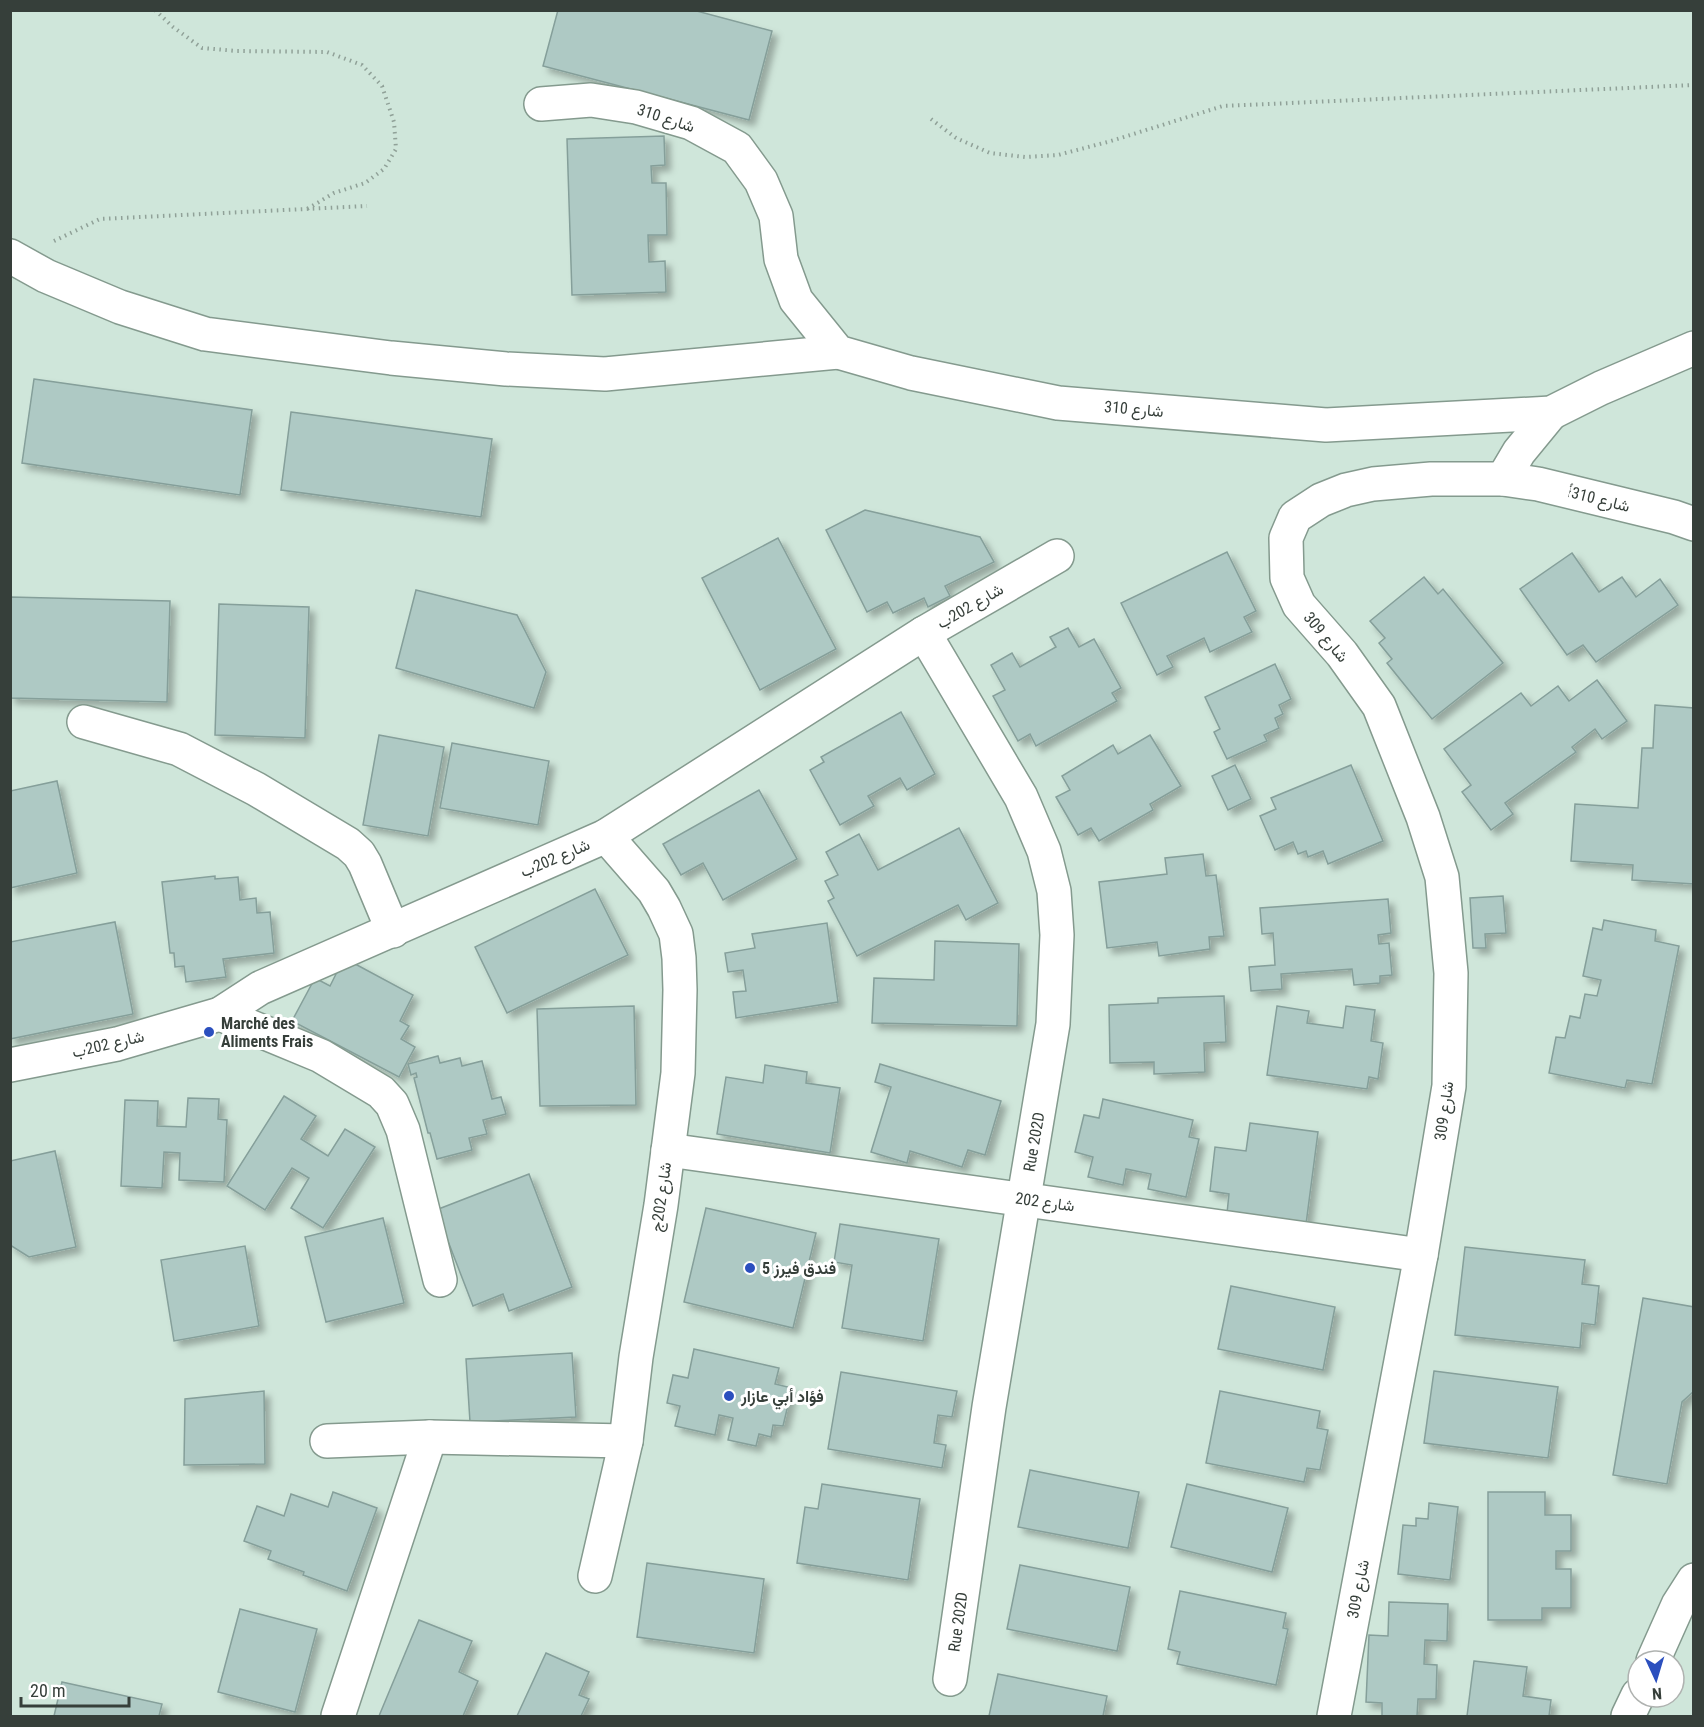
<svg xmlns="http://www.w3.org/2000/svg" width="1704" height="1727" viewBox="0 0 1704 1727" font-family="'Roboto Condensed',Vazirmatn,sans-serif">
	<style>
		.building { fill: #aec9c4; stroke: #859f9a; stroke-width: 1.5; filter: url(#shadow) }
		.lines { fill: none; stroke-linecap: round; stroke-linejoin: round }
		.street-casing { stroke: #849a8e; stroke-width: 36 }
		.path { stroke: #90a198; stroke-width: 4; stroke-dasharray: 1.5 4.5; stroke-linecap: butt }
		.street { stroke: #fff; stroke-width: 33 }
		.poi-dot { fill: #2b4fbe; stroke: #fff; stroke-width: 2 }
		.labels { text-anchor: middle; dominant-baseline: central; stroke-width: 6; stroke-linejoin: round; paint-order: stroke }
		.street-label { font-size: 16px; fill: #363f3a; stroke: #fff }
		.poi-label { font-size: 16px; font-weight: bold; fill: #363f3a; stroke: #fff; text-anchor: start }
	</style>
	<defs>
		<filter id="shadow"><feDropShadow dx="5.5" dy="5.5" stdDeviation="3" flood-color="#0004"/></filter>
	</defs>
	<rect width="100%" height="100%" fill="#cfe6da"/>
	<g class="building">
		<polygon points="558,10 693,10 772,31 749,120 543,66"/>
		<polygon points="664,136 665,165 651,166 652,183 666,183 667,235 648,235 649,262 665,261 666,292 572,295 567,139"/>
		<polygon points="34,379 252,410 240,495 22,463"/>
		<polygon points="291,412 492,439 481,517 281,490"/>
		<polygon points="865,510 980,537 994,562 945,586 950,596 928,607 924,598 893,613 887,602 867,612 826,530"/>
		<polygon points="778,538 836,649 760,690 702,578"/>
		<polygon points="1227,552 1256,611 1244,617 1252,632 1210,652 1204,638 1167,656 1173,667 1157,675 1121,603"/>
		<polygon points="1572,553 1599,592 1622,577 1636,597 1660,579 1678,605 1596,662 1583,645 1567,655 1520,589"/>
		<polygon points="1424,577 1438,594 1443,589 1503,663 1432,719 1387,663 1392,659 1379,643 1385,638 1370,621"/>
		<polygon points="416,590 517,615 546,672 534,708 396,668"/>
		<polygon points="10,597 170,601 167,702 10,698"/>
		<polygon points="219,604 309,607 305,738 215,735"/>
		<polygon points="1068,628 1079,647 1094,639 1121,688 1112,693 1117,701 1036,746 1030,734 1018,741 993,696 1005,690 991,665 1012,653 1020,667 1056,647 1050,637"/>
		<polygon points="1275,664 1291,699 1279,705 1283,714 1275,718 1279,728 1264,735 1267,741 1227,759 1214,732 1220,729 1205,697"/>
		<polygon points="1597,680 1627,721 1602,739 1595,729 1572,747 1576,752 1505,803 1513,814 1491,830 1462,792 1471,785 1444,749 1521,693 1531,706 1558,686 1569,701"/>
		<polygon points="1655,705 1694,708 1694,884 1632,880 1633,865 1571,861 1575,804 1638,808 1642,748 1653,748"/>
		<polygon points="901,712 935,774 907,790 900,778 868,796 874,806 840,825 810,770 824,762 821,757"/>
		<polygon points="379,735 444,747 428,836 363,825"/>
		<polygon points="1150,735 1181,786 1150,804 1153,810 1099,841 1091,828 1078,835 1056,797 1070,790 1062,776 1113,745 1118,754"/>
		<polygon points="452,743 549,761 538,825 440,808"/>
		<polygon points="1235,765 1251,799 1228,810 1212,776"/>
		<polygon points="1351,765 1383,841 1328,864 1323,851 1308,857 1306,851 1298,854 1293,842 1275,850 1260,816 1276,809 1271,798"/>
		<polygon points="57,781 77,873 10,888 10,791"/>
		<polygon points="759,790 797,859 723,900 703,863 681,875 663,844"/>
		<polygon points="959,828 998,903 966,920 958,905 857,956 828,901 834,898 825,881 838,875 826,852 859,834 878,870"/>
		<polygon points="1203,854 1206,876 1216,875 1224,936 1209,937 1210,949 1159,956 1157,942 1107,948 1099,882 1167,874 1165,858"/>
		<polygon points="215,876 215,879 238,877 240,900 256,898 257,913 270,912 274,953 223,959 226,977 186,982 184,966 175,967 174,953 170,953 162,882"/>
		<polygon points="595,889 628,955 507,1013 475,947"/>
		<polygon points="1503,896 1506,933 1485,934 1486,948 1473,948 1470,898"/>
		<polygon points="1388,899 1391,933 1378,935 1379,944 1389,943 1392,975 1380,976 1380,983 1354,985 1352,969 1281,974 1282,989 1251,991 1249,967 1275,965 1273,933 1262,934 1260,908"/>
		<polygon points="1604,920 1656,930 1655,941 1679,946 1652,1084 1627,1080 1625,1088 1549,1073 1556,1037 1565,1038 1570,1016 1580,1018 1585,994 1597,996 1601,980 1583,976 1593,928 1602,930"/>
		<polygon points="115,922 133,1014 10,1039 10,942"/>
		<polygon points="827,923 838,1002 736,1018 733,992 746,991 743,970 728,972 725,953 755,948 752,934"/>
		<polygon points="935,941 1019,944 1017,1026 872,1023 874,978 934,980"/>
		<polygon points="344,958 413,995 400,1021 409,1026 401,1039 415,1047 399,1077 292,1021 315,978 330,986"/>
		<polygon points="1224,996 1226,1042 1204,1043 1205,1072 1154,1074 1154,1062 1110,1063 1109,1005 1158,1003 1158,998"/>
		<polygon points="634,1006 636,1105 540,1106 537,1009"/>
		<polygon points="1277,1006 1309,1011 1307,1023 1343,1028 1346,1006 1375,1010 1371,1041 1383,1043 1378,1079 1369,1077 1367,1089 1267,1075"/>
		<polygon points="438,1056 440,1063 460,1058 462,1066 482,1061 492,1099 501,1097 506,1114 483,1120 487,1134 469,1138 472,1150 437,1159 430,1133 428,1133 414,1078 417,1077 416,1073 411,1075 408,1064"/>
		<polygon points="880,1064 1001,1101 985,1155 968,1150 962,1167 910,1151 907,1163 871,1152 891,1087 875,1082"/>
		<polygon points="765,1065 807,1072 806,1083 840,1088 830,1153 717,1134 726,1077 763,1083"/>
		<polygon points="284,1096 316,1116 301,1139 328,1156 345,1129 375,1147 323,1228 291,1208 309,1178 292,1168 265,1210 227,1186"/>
		<polygon points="188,1098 219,1099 218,1119 227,1120 224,1182 179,1180 180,1153 164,1152 162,1188 121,1186 125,1100 158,1101 157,1126 186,1127"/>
		<polygon points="1103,1099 1193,1120 1189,1137 1199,1139 1186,1197 1148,1189 1151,1174 1126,1169 1123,1185 1088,1177 1093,1157 1075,1152 1084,1115 1099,1118"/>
		<polygon points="1250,1123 1318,1132 1306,1224 1227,1213 1229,1194 1210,1191 1215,1147 1246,1151"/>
		<polygon points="55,1151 76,1247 29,1257 10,1245 10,1161"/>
		<polygon points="529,1174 572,1287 509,1311 503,1294 473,1306 436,1210"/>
		<polygon points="706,1208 816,1233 793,1328 684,1302"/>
		<polygon points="383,1218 404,1303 326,1322 305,1237"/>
		<polygon points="840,1224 939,1239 923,1341 842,1328 852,1265 834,1262"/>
		<polygon points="245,1246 259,1326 174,1341 161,1260"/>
		<polygon points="1465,1247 1585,1260 1582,1284 1599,1286 1595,1325 1582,1323 1580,1348 1455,1335"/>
		<polygon points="1231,1286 1335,1307 1323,1370 1218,1349"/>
		<polygon points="1643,1298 1694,1307 1694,1391 1682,1402 1667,1484 1613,1475"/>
		<polygon points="694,1349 779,1368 775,1384 792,1388 783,1426 773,1425 771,1437 759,1434 756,1446 728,1440 733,1418 719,1415 715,1435 675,1426 680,1406 667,1403 673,1375 688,1378"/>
		<polygon points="572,1353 576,1417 470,1422 466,1359"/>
		<polygon points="1434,1371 1558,1387 1548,1458 1424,1443"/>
		<polygon points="841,1372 957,1391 952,1417 938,1415 934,1443 946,1445 942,1468 828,1449"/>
		<polygon points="264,1391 265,1464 184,1465 185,1399"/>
		<polygon points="1220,1391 1320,1411 1317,1428 1328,1430 1320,1470 1307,1468 1304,1482 1206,1463"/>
		<polygon points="1030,1470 1139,1492 1128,1548 1018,1527"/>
		<polygon points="822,1484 920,1499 908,1580 797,1563 805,1507 818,1509"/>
		<polygon points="1187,1484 1288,1508 1272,1572 1171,1547"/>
		<polygon points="333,1492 377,1508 347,1591 303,1575 304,1572 268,1559 271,1551 244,1541 257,1506 284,1516 291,1494 328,1507"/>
		<polygon points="1488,1492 1545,1492 1545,1515 1571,1515 1571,1551 1556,1551 1556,1569 1571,1569 1571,1608 1542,1608 1542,1620 1488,1620"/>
		<polygon points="1429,1503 1458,1507 1450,1580 1398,1574 1403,1525 1416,1526 1416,1518 1428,1519"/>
		<polygon points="647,1563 764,1579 754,1653 637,1637"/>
		<polygon points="1020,1565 1130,1587 1117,1651 1007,1629"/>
		<polygon points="1180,1591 1286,1613 1283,1628 1288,1629 1276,1685 1177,1664 1180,1652 1168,1649"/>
		<polygon points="1389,1602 1448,1604 1447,1641 1425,1640 1424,1664 1437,1665 1436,1699 1418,1699 1417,1716 1382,1716 1382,1703 1366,1702 1369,1635 1388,1636"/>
		<polygon points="240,1609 317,1629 295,1712 218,1692"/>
		<polygon points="419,1620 472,1641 459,1672 478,1681 463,1716 379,1716"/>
		<polygon points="546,1653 589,1672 579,1695 589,1699 581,1716 517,1716"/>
		<polygon points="1474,1661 1527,1667 1523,1696 1551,1700 1549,1716 1467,1716"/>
		<polygon points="998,1674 1107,1696 1103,1716 989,1716"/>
		<polygon points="62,1682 162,1704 159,1716 54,1716"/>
	</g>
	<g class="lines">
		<defs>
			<g id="street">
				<polyline points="541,104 591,100 636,107 691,123 737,148 761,181 776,216 781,259 796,300 838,352 911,373 1058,403 1326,425 1551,413 1601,388 1694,348"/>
				<polyline points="10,256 46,276 120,307 205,334 391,358 506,369 605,374 838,352"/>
				<polyline points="1503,479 1519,452 1551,413"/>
				<polyline points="924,633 1021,797 1044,851 1054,891 1057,935 1053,1024 989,1407 950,1679"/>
				<polyline points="84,722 179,749 256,789 348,844 359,854 365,864 393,931"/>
				<polyline points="220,1014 321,1056 381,1092 392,1104 403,1130 440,1280"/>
				<polyline points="10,1065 117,1044 220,1014 260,988 606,836 924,633 1057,556"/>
				<polyline points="668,1150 1421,1255"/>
				<polyline points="327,1441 430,1437 626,1441"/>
				<polyline points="595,1576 626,1441 636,1357 661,1205 678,1073 680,990 679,958 676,934 664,908 654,891 606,836"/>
				<polyline points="1653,1661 1678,1605 1694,1580"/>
				<polyline points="338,1716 430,1437"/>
				<polyline points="1334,1716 1421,1255 1449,1086 1451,973 1442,877 1423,817 1379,706 1342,654 1299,605 1287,578 1286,538 1295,517 1321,500 1346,490 1373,484 1431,479 1503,479 1538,484 1674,517 1694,524"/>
				<polyline points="1628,1716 1638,1695"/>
			</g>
		</defs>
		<use href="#street" class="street-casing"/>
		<g class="path">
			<polyline points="155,10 173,27 202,48 237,51 327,52 362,65 382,86 394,122 396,149 384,169 365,183 334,193 307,209"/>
			<polyline points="931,119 956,138 990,153 1025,157 1058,155 1111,141 1223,106 1694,85"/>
			<polyline points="54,241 100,219 367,206"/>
		</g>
		<use href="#street" class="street"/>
	</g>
	<g class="poi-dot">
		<circle cx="209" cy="1032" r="6"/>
		<circle cx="750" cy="1268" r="6"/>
		<circle cx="729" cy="1396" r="6"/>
	</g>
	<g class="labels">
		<g class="street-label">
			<text transform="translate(666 118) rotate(18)">شارع 310</text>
			<text transform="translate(1134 409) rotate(5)">شارع 310</text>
			<text transform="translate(1599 499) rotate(14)">شارع 310أ</text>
			<text transform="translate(970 606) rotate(-30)">شارع 202ب</text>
			<text transform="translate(1326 637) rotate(50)">شارع 309</text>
			<text transform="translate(555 858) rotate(-23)">شارع 202ب</text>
			<text transform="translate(108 1044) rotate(-13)">شارع 202ب</text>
			<text transform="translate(1444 1111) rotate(-82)">شارع 309</text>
			<text transform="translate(1034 1142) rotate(-80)">Rue 202D</text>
			<text transform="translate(661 1197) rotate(-82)">شارع 202ج</text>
			<text transform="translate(1045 1202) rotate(8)">شارع 202</text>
			<text transform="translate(1358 1589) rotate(-79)">شارع 309</text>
			<text transform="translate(958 1622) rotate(-82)">Rue 202D</text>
		</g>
		<g class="poi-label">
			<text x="221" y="1023">Marché des<tspan x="221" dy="18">Aliments Frais</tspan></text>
			<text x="762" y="1268">فندق فيرز 5</text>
			<text x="741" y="1396">فؤاد أبي عازار</text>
		</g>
	</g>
	<rect width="1704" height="1727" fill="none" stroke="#363f3a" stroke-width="24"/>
	<g transform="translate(1656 1679) rotate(176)"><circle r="28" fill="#ffffff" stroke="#afb2b0" stroke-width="1.5"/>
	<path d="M0-4.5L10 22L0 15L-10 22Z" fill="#2b4fbe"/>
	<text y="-9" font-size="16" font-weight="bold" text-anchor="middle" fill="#363f3a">N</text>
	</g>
	<path d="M21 1697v9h108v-9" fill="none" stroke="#363f3a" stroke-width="3"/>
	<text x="30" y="1697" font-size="18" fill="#363f3a" stroke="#ffffff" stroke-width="4.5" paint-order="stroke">20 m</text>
</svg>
